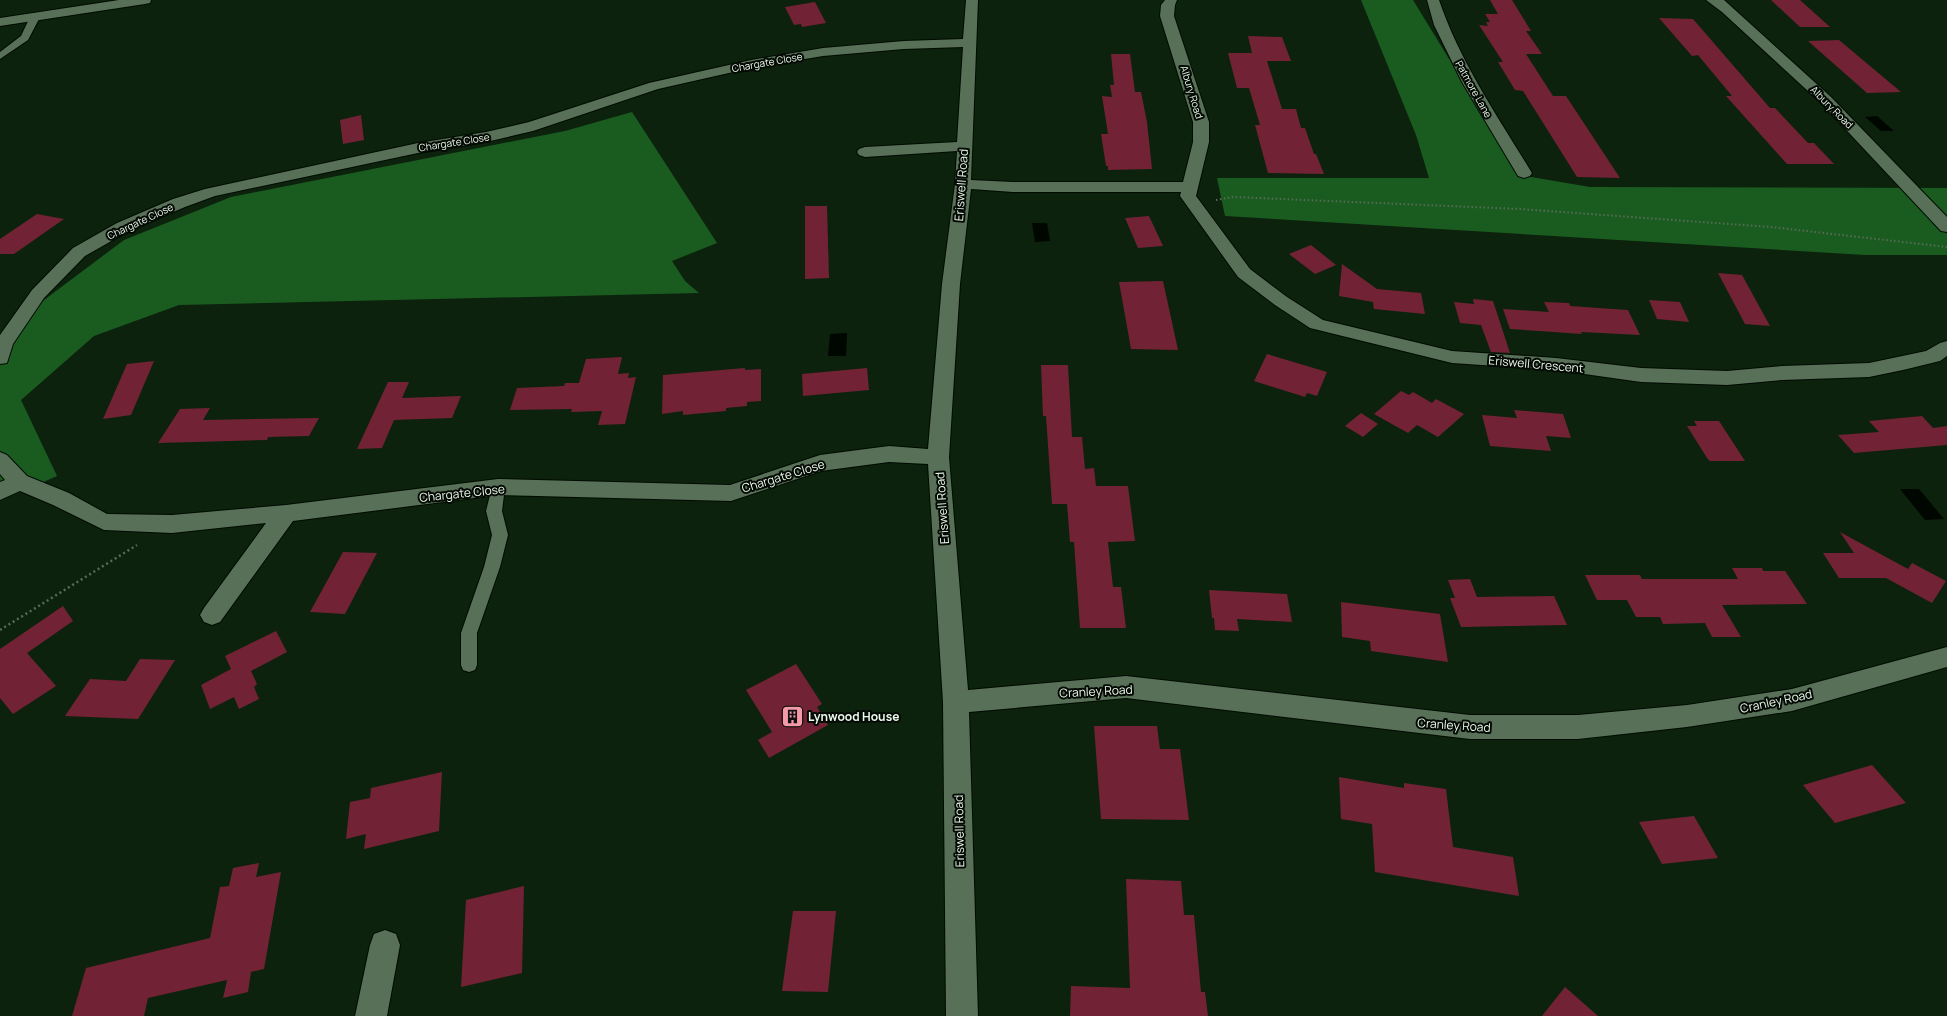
<svg xmlns="http://www.w3.org/2000/svg" width="1947" height="1016" viewBox="0 0 1947 1016" font-family="Manrope,sans-serif">
	<style>
		.forest { fill: #1a5c20 }
		.water { fill: #000700 }
		.building { fill: #722235 }
		.lines { fill: none; stroke-linecap: round; stroke-linejoin: round }
		.service-casing { stroke: #000b00; stroke-width: 2 }
		.minor-casing { stroke: #000b00; stroke-width: 2 }
		.tertiary-casing { stroke: #000b00; stroke-width: 2 }
		.path-far1 { stroke: #586b58; stroke-width: 2; stroke-dasharray: 1.5 2.5; stroke-linecap: butt }
		.path { stroke: #586b58; stroke-width: 2.5; stroke-dasharray: 2 3; stroke-linecap: butt }
		.service { fill: #577057; fill-rule: evenodd }
		.minor { fill: #577057; fill-rule: evenodd }
		.tertiary { fill: #577057; fill-rule: evenodd }
		.labels { text-anchor: middle; dominant-baseline: central; stroke-width: 4; stroke-linejoin: round; paint-order: stroke }
		.far-street-label { font-size: 10px; fill: #ebf9ea; stroke: #030903 }
		.street-label { font-size: 12px; fill: #ebf9ea; stroke: #030903 }
		.poi-label { font-size: 12px; font-weight: bold; fill: #ebf9ea; stroke: #030903; text-anchor: start }
	</style>
	<rect width="100%" height="100%" fill="#0c220d"/>
	<g class="forest">
		<polygon points="1361,0 1413,0 1520,175 1590,187 1947,188 1947,255 1865,255 1225,216 1217,178 1429,178 1416,135"/>
		<polygon points="632,112 717,243 672,261 685,281 699,293 179,305 94,336 21,400 57,476 0,501 0,333 124,240 231,197 565,131"/>
	</g>
	<g class="water">
		<polygon points="1877,116 1894,131 1881,131 1865,117"/>
		<polygon points="1032,223 1047,223 1050,241 1035,242"/>
		<polygon points="847,333 846,356 828,356 830,334"/>
		<polygon points="1900,489 1919,489 1944,519 1925,520"/>
	</g>
	<g class="building">
		<polygon points="1490,0 1512,0 1531,31 1526,31 1542,54 1526,54 1553,96 1566,96 1620,178 1577,177 1523,91 1515,90 1498,62 1503,62 1479,25 1488,26 1486,22 1490,22 1485,14 1498,14"/>
		<polygon points="1771,0 1800,0 1830,27 1800,27"/>
		<polygon points="815,2 826,23 802,27 801,24 794,25 785,7"/>
		<polygon points="1659,18 1693,19 1770,108 1775,108 1808,143 1814,143 1834,164 1787,164 1726,96 1732,96 1698,55 1692,56"/>
		<polygon points="1248,36 1282,37 1291,61 1267,61 1282,109 1296,109 1301,128 1305,128 1314,154 1316,154 1324,174 1268,173 1255,125 1260,125 1249,88 1237,88 1228,53 1252,53"/>
		<polygon points="1839,40 1901,92 1867,93 1808,41"/>
		<polygon points="1111,54 1130,54 1135,92 1141,92 1147,122 1152,169 1108,170 1108,166 1106,166 1101,134 1108,134 1102,96 1112,97 1110,85 1114,85"/>
		<polygon points="361,115 364,140 343,144 340,120"/>
		<polygon points="805,206 827,206 829,278 805,279"/>
		<polygon points="37,214 64,219 14,254 0,254 0,239"/>
		<polygon points="1149,216 1163,246 1138,248 1125,218"/>
		<polygon points="1311,245 1336,265 1315,274 1289,254"/>
		<polygon points="1342,264 1377,289 1421,293 1425,314 1374,309 1373,302 1339,296"/>
		<polygon points="1718,273 1742,275 1770,326 1745,324"/>
		<polygon points="1163,281 1178,350 1131,349 1119,282"/>
		<polygon points="1473,299 1493,301 1510,353 1491,352 1481,325 1460,323 1454,302 1474,304"/>
		<polygon points="1649,300 1680,302 1689,322 1657,319"/>
		<polygon points="1544,302 1569,303 1570,306 1628,310 1640,335 1581,332 1582,334 1510,329 1503,309 1549,312"/>
		<polygon points="1267,354 1327,372 1317,396 1307,393 1305,397 1254,381"/>
		<polygon points="622,357 618,374 629,373 628,378 636,377 625,424 598,425 602,411 571,412 572,409 510,410 517,388 564,386 565,383 579,383 586,359"/>
		<polygon points="154,361 131,415 103,419 127,364"/>
		<polygon points="1041,365 1068,365 1072,437 1082,437 1085,469 1094,468 1096,486 1128,486 1135,541 1108,542 1113,587 1121,587 1126,628 1080,628 1074,542 1070,542 1067,504 1052,504 1046,416 1043,416"/>
		<polygon points="745,368 745,370 761,369 761,401 747,402 747,406 726,408 726,411 683,415 683,411 662,414 663,375"/>
		<polygon points="867,368 869,390 803,396 802,374"/>
		<polygon points="388,382 409,382 402,398 461,396 452,418 394,420 382,448 357,449"/>
		<polygon points="1401,391 1409,395 1413,392 1432,403 1436,399 1464,414 1438,437 1417,425 1408,433 1374,414"/>
		<polygon points="210,408 203,420 319,418 309,436 268,437 267,440 230,441 158,443 180,409"/>
		<polygon points="1514,410 1563,414 1571,438 1546,436 1551,451 1490,446 1482,415 1517,418"/>
		<polygon points="1361,413 1378,424 1363,437 1345,426"/>
		<polygon points="1922,416 1933,428 1947,426 1947,445 1854,453 1838,435 1879,432 1869,421"/>
		<polygon points="1694,421 1719,421 1745,461 1710,461 1707,458 1687,426 1697,426"/>
		<polygon points="1840,532 1908,569 1912,563 1946,581 1932,603 1886,578 1839,578 1823,553 1854,553"/>
		<polygon points="343,552 377,553 345,614 310,612"/>
		<polygon points="1732,568 1762,568 1763,571 1785,571 1807,604 1722,605 1741,637 1712,637 1705,623 1663,624 1660,617 1636,617 1627,600 1597,600 1585,575 1640,575 1642,579 1738,579"/>
		<polygon points="1470,579 1477,597 1554,596 1567,625 1461,627 1450,598 1455,598 1448,580"/>
		<polygon points="1209,590 1287,594 1292,622 1237,619 1239,631 1215,630 1214,618 1212,618"/>
		<polygon points="1341,602 1440,614 1448,662 1371,651 1370,641 1342,637"/>
		<polygon points="63,606 73,621 27,653 56,686 13,714 0,698 0,649"/>
		<polygon points="276,631 287,652 251,671 257,684 254,687 259,699 239,709 234,697 210,709 201,685 231,669 225,656"/>
		<polygon points="140,659 175,660 138,719 65,716 90,679 126,681"/>
		<polygon points="796,664 822,704 817,707 828,725 769,758 758,740 772,732 746,690"/>
		<polygon points="1094,726 1157,726 1160,749 1180,749 1189,820 1101,819"/>
		<polygon points="1872,765 1906,803 1835,823 1803,785"/>
		<polygon points="442,772 439,831 364,849 366,834 346,839 350,802 370,798 371,788"/>
		<polygon points="1339,777 1404,788 1404,783 1446,789 1453,847 1513,857 1519,896 1375,872 1372,824 1341,819"/>
		<polygon points="1694,816 1718,858 1662,864 1639,822"/>
		<polygon points="259,863 256,877 281,872 264,969 251,972 248,992 223,998 227,980 148,998 144,1016 72,1016 86,968 210,938 220,887 229,886 233,868"/>
		<polygon points="1126,879 1181,881 1184,915 1194,915 1201,992 1205,992 1208,1016 1070,1016 1071,986 1130,988"/>
		<polygon points="524,886 522,973 461,987 466,900"/>
		<polygon points="793,911 836,911 828,992 782,991"/>
		<polygon points="1565,987 1598,1016 1542,1016"/>
	</g>
	<g class="lines">
		<defs>
			<g id="service">
				<polygon points="35,14 40,17 28,40 0,59 0,52 21,36 30,17"/>
				<polygon points="498,482 503,483 505,487 502,511 508,535 500,567 477,633 477,665 475,670 469,672 463,670 461,665 461,633 484,567 492,535 486,511 493,483"/>
			</g>
			<g id="minor">
				<polygon points="966,0 978,0 971,180 1013,182 1183,182 1193,142 1193,122 1160,16 1161,5 1165,0 1177,0 1175,5 1174,16 1209,122 1209,142 1196,196 1250,269 1287,297 1323,320 1452,351 1556,358 1641,368 1727,371 1782,366 1869,363 1926,351 1940,343 1947,341 1947,356 1940,361 1903,370 1869,377 1782,380 1727,385 1641,382 1556,370 1452,363 1310,328 1275,305 1238,277 1180,196 1181,192 1013,192 971,189 960,284 949,457 968,690 1126,676 1470,715 1578,715 1687,705 1792,689 1947,647 1947,667 1792,711 1687,727 1578,739 1470,739 1126,698 969,712 978,1016 946,1016 943,702 928,464 889,462 821,471 731,501 498,495 293,521 220,622 212,625 204,622 200,615 204,608 266,523 172,533 104,530 53,505 20,491 0,500 0,482 5,480 0,474 0,452 7,455 27,476 69,493 107,514 172,515 286,505 498,479 730,485 820,455 889,446 928,449 942,284 955,184 957,151 865,157 859,155 857,152 859,149 865,147 957,142 963,47 904,49 823,56 751,68 658,89 533,131 486,142 418,153 215,196 185,207 129,231 85,256 44,298 13,344 7,363 0,364 0,335 32,290 73,248 117,223 173,199 205,189 418,143 486,132 529,122 649,83 751,60 823,48 904,41 963,39"/>
				<path d="M 1427,0 L 1439,0 C 1460,62 1498,117 1532,173 L 1530,176 L 1524,178 L 1518,176 L 1462,82 L 1434,25 Z"/>
				<polygon points="1706,0 1724,0 1831,97 1947,217 1947,232 1941,231 1821,103 1722,12"/>
				<polygon points="385,930 396,934 400,945 387,1016 355,1016 370,945 374,934"/>
			</g>
			<polygon id="tertiary" points="119,0 151,0 150,3 145,4 0,26 0,18"/>
		</defs>
		<use href="#service" class="service-casing"/>
		<use href="#minor" class="minor-casing"/>
		<use href="#tertiary" class="tertiary-casing"/>
		<polyline class="path-far1" points="1216,200 1233,197 1520,209 1771,227 1947,247"/>
		<polyline class="path" points="0,630 137,545"/>
		<use href="#service" class="service"/>
		<use href="#minor" class="minor"/>
		<use href="#tertiary" class="tertiary"/>
	</g>
	<defs>
		<symbol id="building-square" viewBox="-11 -11 22 22"><rect x="-9" y="-9" width="18" height="18" rx="4" fill="#f39aa8" stroke="#030903"/><path d="M-4-6H4V6H1V3H-1V6H-4ZM-2.5-4.3h1.7v1.8h-1.7ZM.8-4.3h1.7v1.8H.8ZM-2.5-1h1.7V.8h-1.7ZM.8-1h1.7V.8H.8Z" fill="#111"/></symbol>
	</defs>
	<g fill-rule="evenodd">
		<use href="#building-square" x="780" y="704" width="25" height="25"/>
	</g>
	<g class="labels">
		<g class="far-street-label">
			<text transform="translate(767 62) rotate(-10)">Chargate Close</text>
			<text transform="translate(1474 89) rotate(61)">Patmore Lane</text>
			<text transform="translate(1192 92) rotate(73)">Albury Road</text>
			<text transform="translate(1832 107) rotate(45)">Albury Road</text>
			<text transform="translate(454 142) rotate(-9)">Chargate Close</text>
			<text transform="translate(140 221) rotate(-25)">Chargate Close</text>
		</g>
		<g class="street-label">
			<text transform="translate(961 185) rotate(-86)">Eriswell Road</text>
			<text transform="translate(1536 364) rotate(5)">Eriswell Crescent</text>
			<text transform="translate(783 476) rotate(-17)">Chargate Close</text>
			<text transform="translate(462 493) rotate(-6)">Chargate Close</text>
			<text transform="translate(942 508) rotate(-94)">Eriswell Road</text>
			<text transform="translate(1096 691) rotate(-3)">Cranley Road</text>
			<text transform="translate(1776 701) rotate(-12)">Cranley Road</text>
			<text transform="translate(1454 725) rotate(4)">Cranley Road</text>
			<text transform="translate(959 831) rotate(-91)">Eriswell Road</text>
		</g>
		<g class="poi-label">
			<text x="808" y="716">Lynwood House</text>
		</g>
	</g>
</svg>
